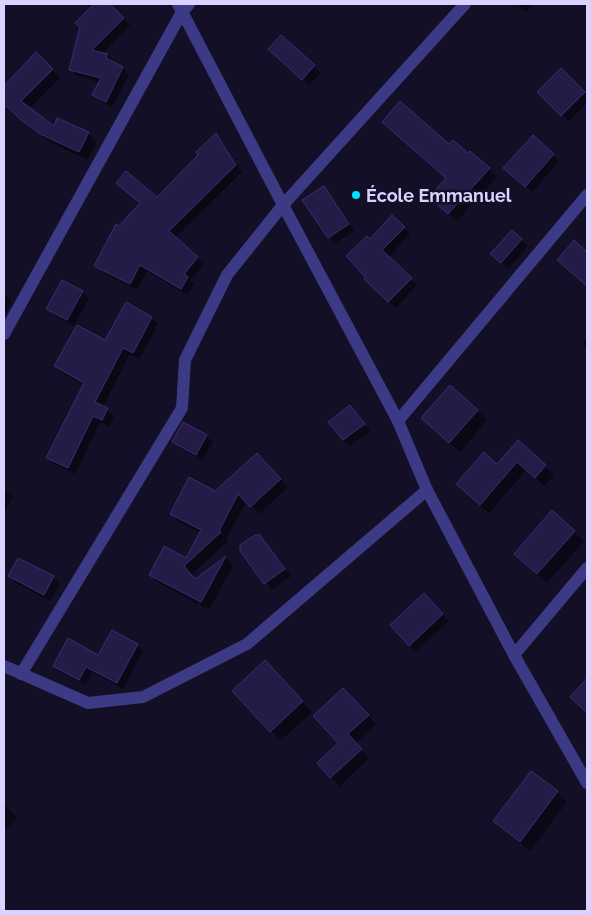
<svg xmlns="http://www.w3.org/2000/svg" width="591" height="915" viewBox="0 0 591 915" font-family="Raleway,sans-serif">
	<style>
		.shadow { fill: #0007 }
		.building { fill: #241b47; stroke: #3b2d73 }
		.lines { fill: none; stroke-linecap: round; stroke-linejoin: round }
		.minor { stroke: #3d3a85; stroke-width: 12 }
		.poi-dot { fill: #00e5ff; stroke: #130f26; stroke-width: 2 }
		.labels { text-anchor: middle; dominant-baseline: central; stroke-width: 5; stroke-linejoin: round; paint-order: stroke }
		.poi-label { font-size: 18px; font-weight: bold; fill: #d9d4ff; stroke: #130f26; text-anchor: start }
	</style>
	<rect width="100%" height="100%" fill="#130f26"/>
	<g class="shadow">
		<polygon points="96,4 108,4 130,25 102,54 106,55 113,61 112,63 123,68 129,75 112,107 100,101 94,94 100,82 77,76 70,69 81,27 77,23"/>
		<polygon points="516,4 533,4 526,12"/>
		<polygon points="281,37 321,73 309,85 276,56"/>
		<polygon points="36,54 60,78 29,109 54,128 88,134 96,142 88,160 50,142 28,126 4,103 4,87"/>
		<polygon points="561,70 587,96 587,102 569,121 539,92"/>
		<polygon points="383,122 468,155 489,169 497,177 457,221 439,205 447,179"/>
		<polygon points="216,135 222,141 242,172 175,238 204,264 190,280 194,284 188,295 147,271 137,290 102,272 95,266 120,227 157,199 200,156"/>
		<polygon points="553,155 559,161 532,192 511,174"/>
		<polygon points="324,187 330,194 354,231 335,243 328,237"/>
		<polygon points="392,217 410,234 388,258 417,285 396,308 366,279 370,241"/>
		<polygon points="512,232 528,246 508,269 499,261"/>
		<polygon points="82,292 89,298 74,326 54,315 48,309"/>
		<polygon points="4,293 12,301 4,316"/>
		<polygon points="126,304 152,318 158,324 139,359 130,354 103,407 114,416 109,426 100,422 75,474 54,464 47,458 84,385 62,373 56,366 106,342"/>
		<polygon points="587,338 587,349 582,344"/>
		<polygon points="350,407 370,431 350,446 343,440"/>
		<polygon points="477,410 487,420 460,452 432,428"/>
		<polygon points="206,436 213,442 203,460 180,448 173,442"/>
		<polygon points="518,442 554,475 544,486 526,470 489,513 457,484 497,465"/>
		<polygon points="265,463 288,487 259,514 247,501 226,539 228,541 191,575 195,580 226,557 233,565 209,610 200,605 214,580 211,580 198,604 159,583 150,575 187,560 201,533 179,522 171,513 216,493"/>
		<polygon points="4,489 13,496 4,513"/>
		<polygon points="574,532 584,541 547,583 525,564"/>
		<polygon points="258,534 291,576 272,590 240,547"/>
		<polygon points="10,576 53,577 60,584 50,601 16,583"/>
		<polygon points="430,602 449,621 416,651 410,645"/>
		<polygon points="137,645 143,651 123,689 92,672 86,685 61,672 55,666 99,656"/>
		<polygon points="275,672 312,712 281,740 271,731"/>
		<polygon points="352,698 376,724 355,744 369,758 340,786 318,763 340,743"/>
		<polygon points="532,773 557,792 567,802 530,851 504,831 494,821"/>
		<polygon points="4,804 17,818 6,829 4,827"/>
	</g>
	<g class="building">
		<polygon points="94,4 110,4 124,18 92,50 107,54 106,58 123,67 106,102 92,95 101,78 69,70 80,27 75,23"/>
		<polygon points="281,35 315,65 302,80 268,49"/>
		<polygon points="36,52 53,69 21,101 54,126 57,118 89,132 79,152 40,134 20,119 4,104 4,86"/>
		<polygon points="561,68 585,92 561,116 537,92"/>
		<polygon points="400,101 449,144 453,140 468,153 470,151 490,168 448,214 429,197 446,178 382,122"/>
		<polygon points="216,133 236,165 169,231 198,257 184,274 188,277 181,289 140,265 130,284 94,266 116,224 119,226 140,203 116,183 126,171 157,197 198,155 196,152"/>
		<polygon points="533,135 554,154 525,187 503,168"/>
		<polygon points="324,186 349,224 328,238 302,200"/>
		<polygon points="392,215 405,227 382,250 412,278 388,302 364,279 365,277 346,256 367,236 370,239"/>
		<polygon points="512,230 522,239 501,263 490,254"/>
		<polygon points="574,240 587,252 587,286 557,260"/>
		<polygon points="62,280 83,291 67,320 46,309"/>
		<polygon points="126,302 152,317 133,353 123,348 95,402 108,408 102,420 93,416 68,468 46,458 84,383 54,366 77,325 105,340"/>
		<polygon points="450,385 478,410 449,443 421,418"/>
		<polygon points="350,405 365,424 343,440 328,422"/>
		<polygon points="183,422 207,435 196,455 172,442"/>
		<polygon points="518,440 546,465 535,478 517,462 480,505 456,484 484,452 497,464"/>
		<polygon points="257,453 281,479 250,507 238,494 219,531 221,532 184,566 195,579 226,556 201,602 149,575 164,546 186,558 201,530 170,514 189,477 215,491"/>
		<polygon points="552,510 575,531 537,574 514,554"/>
		<polygon points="255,535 260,535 285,569 264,584 240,551 240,545"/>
		<polygon points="18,558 54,576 44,595 8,576"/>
		<polygon points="424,593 443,614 409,646 390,625"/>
		<polygon points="112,630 138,644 117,683 86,667 79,680 53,666 68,638 98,655"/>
		<polygon points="265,660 303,701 270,732 232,691"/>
		<polygon points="587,678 587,713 570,697"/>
		<polygon points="343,688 369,715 348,734 362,749 330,778 317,763 338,743 313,716"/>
		<polygon points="531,771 558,791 520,842 493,821"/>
	</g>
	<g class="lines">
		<g class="minor">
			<polyline points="178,4 283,205 398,421 427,490 514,655"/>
			<polyline points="4,334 182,12 189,4"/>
			<polyline points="398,421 587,195"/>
			<polyline points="587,568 514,655 587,783"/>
			<polyline points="4,666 88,703 143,697 247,644 427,490"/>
			<polyline points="21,674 182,408 185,360 227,275 283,205 465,4"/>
		</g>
	</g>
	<circle class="poi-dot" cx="356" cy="195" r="5"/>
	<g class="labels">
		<g class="poi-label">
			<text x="366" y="195">École Emmanuel</text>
		</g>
	</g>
	<rect width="591" height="915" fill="none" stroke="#d9d4ff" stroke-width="10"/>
</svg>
